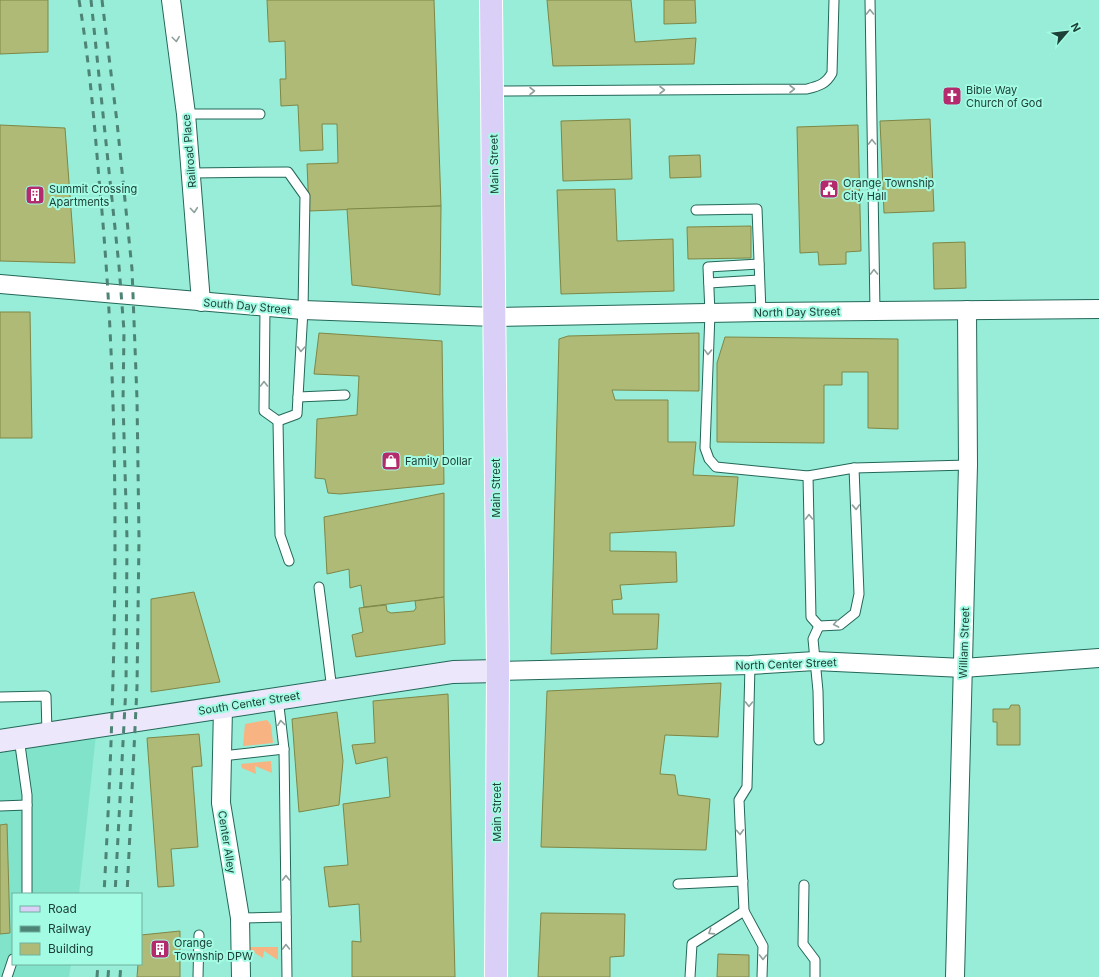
<svg xmlns="http://www.w3.org/2000/svg" width="1099" height="977" viewBox="0 0 1099 977" font-family="Inter,sans-serif">
	<style>
		.built { fill: #82e3cb }
		.green { fill: #f8b382 }
		.building { fill: #afba77; stroke: #7e8746 }
		.lines { fill: none; stroke-linecap: round; stroke-linejoin: round }
		.service-casing { stroke: #236758; stroke-width: 11 }
		.minor-casing { stroke: #236758; stroke-width: 20 }
		.secondary-casing { stroke: #236758; stroke-width: 24 }
		.primary-casing { stroke: #fff; stroke-width: 24 }
		.service { stroke: #fff; stroke-width: 9 }
		.minor { stroke: #fff; stroke-width: 18 }
		.secondary { stroke: #ece7fb; stroke-width: 22 }
		.primary { stroke: #dacff7; stroke-width: 22 }
		.rail { stroke: #4d8476; stroke-width: 3; stroke-dasharray: 7 7; stroke-linecap: butt }
		.oneway { stroke: #8ea09c }
		.labels { text-anchor: middle; dominant-baseline: central; stroke-width: 4; stroke-linejoin: round; paint-order: stroke }
		.poi-label { font-size: 11px; fill: #1d4138; stroke: #a4fbe4; text-anchor: start }
		.street-label { font-size: 11px; fill: #1d4138; stroke: #a4fbe4 }
	</style>
	<rect width="100%" height="100%" fill="#97edd7"/>
	<polygon class="built" points="97,725 79,894 13,894 13,964 71,964 69,977 0,977 0,741"/>
	<g class="green">
		<polygon points="267,720 271,725 273,743 243,746 245,724"/>
		<polygon points="271,761 272,773 255,766 256,774 242,768 241,764"/>
		<polygon points="245,947 278,947 278,960 264,951 263,958"/>
	</g>
	<g class="building">
		<polygon points="0,0 48,0 48,52 0,54"/>
		<polygon points="267,0 434,0 441,206 309,211 307,164 338,163 337,124 322,124 323,150 300,151 298,105 281,106 280,79 286,79 285,41 269,42"/>
		<polygon points="547,0 631,0 635,42 696,38 694,64 553,66"/>
		<polygon points="664,0 695,0 696,23 664,24"/>
		<polygon points="630,119 632,179 563,181 561,121"/>
		<polygon points="930,119 934,211 884,213 880,121"/>
		<polygon points="0,125 65,128 75,263 0,261"/>
		<polygon points="858,125 861,251 846,252 846,264 819,265 818,252 800,253 797,127"/>
		<polygon points="700,155 701,177 670,178 669,156"/>
		<polygon points="615,189 617,241 673,239 674,291 561,294 557,190"/>
		<polygon points="441,206 440,295 352,285 347,209"/>
		<polygon points="751,226 751,258 688,259 687,227"/>
		<polygon points="965,242 966,288 934,289 933,243"/>
		<polygon points="0,312 30,312 32,438 0,438"/>
		<polygon points="319,333 442,341 444,484 340,494 328,493 325,479 315,478 317,419 357,415 359,376 314,374"/>
		<polygon points="699,333 699,391 612,390 615,400 668,400 668,442 696,442 693,475 738,477 734,526 610,533 610,551 676,552 677,582 620,585 622,599 612,600 613,614 659,614 657,649 551,654 559,339 568,336"/>
		<polygon points="725,337 898,339 898,429 868,428 868,372 842,372 842,385 824,385 824,443 717,442 717,363"/>
		<polygon points="444,493 444,597 364,607 361,585 350,588 349,569 327,574 324,517"/>
		<polygon points="194,592 220,682 151,692 151,599"/>
		<polygon points="444,597 445,644 356,657 352,635 363,632 359,608 386,605 387,611 391,613 414,611 416,608 415,601"/>
		<polygon points="721,683 718,737 665,735 660,774 675,775 678,795 710,799 706,850 541,847 547,691"/>
		<polygon points="448,694 455,977 352,977 352,941 361,942 359,904 329,907 324,867 348,865 343,804 390,797 387,757 356,764 352,745 375,743 373,701"/>
		<polygon points="1011,705 1019,705 1020,708 1020,745 997,745 997,722 993,722 993,709 1009,709"/>
		<polygon points="337,712 343,761 339,805 299,812 292,719"/>
		<polygon points="199,734 202,766 192,767 198,847 171,849 174,886 158,887 147,738"/>
		<polygon points="7,824 10,933 0,934 0,825"/>
		<polygon points="541,913 625,914 624,956 610,957 610,977 538,977"/>
		<polygon points="180,931 180,977 137,977 138,964 141,964 141,935"/>
		<polygon points="718,954 749,955 749,977 717,977"/>
	</g>
	<g class="lines">
		<defs>
			<g id="service">
				<polyline points="870,0 875,311"/>
				<path d="M 493,91 L 807,89 C 819,86 826,84 832,73 L 834,0"/>
				<polyline points="186,114 260,114"/>
				<polyline points="191,173 288,172 305,196 303,310 297,414 278,421 264,411 265,307"/>
				<polyline points="696,210 757,209 761,312"/>
				<polyline points="759,264 708,267 710,313 705,448 709,459 716,467 808,476 854,468 968,465"/>
				<polyline points="709,283 759,280"/>
				<polyline points="298,397 345,395"/>
				<polyline points="278,421 280,535 289,561"/>
				<polyline points="808,476 811,617 819,626 840,625 855,613 859,594 854,468"/>
				<polyline points="319,587 332,690"/>
				<polyline points="750,665 747,787 739,800 744,911 763,946 762,977"/>
				<polyline points="0,697 46,696 47,733"/>
				<polyline points="278,698 284,749 287,977"/>
				<polyline points="19,738 27,795 27,894"/>
				<polyline points="819,740 818,691 813,639 819,626"/>
				<polyline points="222,756 284,749"/>
				<polyline points="0,806 27,805"/>
				<polyline points="678,884 743,881"/>
				<polyline points="804,885 803,944 815,960 815,977"/>
				<polyline points="240,918 286,917"/>
				<polyline points="7,977 13,959"/>
				<polyline points="198,977 199,935"/>
				<polyline points="690,977 692,944 744,911"/>
			</g>
			<g id="minor">
				<polyline points="171,0 186,114 201,302"/>
				<polyline points="0,284 303,310 495,317 761,312 1099,309"/>
				<polyline points="498,671 750,665 815,661 963,668 1099,658"/>
				<polyline points="223,707 221,803 240,918 241,977"/>
				<polyline points="955,977 968,465 967,310"/>
			</g>
			<polyline id="secondary" points="0,741 453,672 498,671"/>
			<polyline id="primary" points="491,0 498,671 496,977"/>
		</defs>
		<use href="#service" class="service-casing"/>
		<use href="#minor" class="minor-casing"/>
		<use href="#secondary" class="secondary-casing"/>
		<use href="#primary" class="primary-casing"/>
		<use href="#service" class="service"/>
		<use href="#minor" class="minor"/>
		<use href="#secondary" class="secondary"/>
		<use href="#primary" class="primary"/>
		<g class="rail">
			<path d="M 79,0 C 89,59 94,119 99,179 C 122,417 117,656 104,894"/>
			<polyline points="91,0 119,266 124,331 123,402 127,539 126,686 115,894"/>
			<polyline points="102,0 117,122 132,269 137,399 139,538 137,687 127,894"/>
			<polyline points="97,977 98,964"/>
			<polyline points="108,977 109,964"/>
			<polyline points="120,977 121,964"/>
		</g>
	</g>
	<defs><path id="oneway-chevron" d="M-2-3.5L2.5 0L-2 3.5" fill="none" stroke-width="1.6" stroke-linecap="round" stroke-linejoin="round"/></defs>
	<g class="oneway">
		<use href="#oneway-chevron" transform="translate(870 12) rotate(-91)"/>
		<use href="#oneway-chevron" transform="translate(176 39) rotate(83)"/>
		<use href="#oneway-chevron" transform="translate(792 89)"/>
		<use href="#oneway-chevron" transform="translate(662 90)"/>
		<use href="#oneway-chevron" transform="translate(532 91)"/>
		<use href="#oneway-chevron" transform="translate(872 142) rotate(-91)"/>
		<use href="#oneway-chevron" transform="translate(194 210) rotate(85)"/>
		<use href="#oneway-chevron" transform="translate(874 272) rotate(-91)"/>
		<use href="#oneway-chevron" transform="translate(301 349) rotate(93)"/>
		<use href="#oneway-chevron" transform="translate(708 352) rotate(92)"/>
		<use href="#oneway-chevron" transform="translate(264 384) rotate(-90)"/>
		<use href="#oneway-chevron" transform="translate(856 507) rotate(88)"/>
		<use href="#oneway-chevron" transform="translate(809 517) rotate(-91)"/>
		<use href="#oneway-chevron" transform="translate(836 624) rotate(169)"/>
		<use href="#oneway-chevron" transform="translate(749 704) rotate(91)"/>
		<use href="#oneway-chevron" transform="translate(281 723) rotate(-97)"/>
		<use href="#oneway-chevron" transform="translate(740 832) rotate(87)"/>
		<use href="#oneway-chevron" transform="translate(286 878) rotate(-91)"/>
		<use href="#oneway-chevron" transform="translate(711 932) rotate(147)"/>
		<use href="#oneway-chevron" transform="translate(286 947) rotate(-91)"/>
		<use href="#oneway-chevron" transform="translate(763 957) rotate(91)"/>
	</g>
	<defs>
		<symbol id="church-square" viewBox="-11 -11 22 22"><rect x="-9" y="-9" width="18" height="18" rx="4" fill="#b32b6d" stroke="#a4fbe4"/><path d="M-1.2-6h2.4v3.5h3.3v2.4h-3.3V6h-2.4V-.1h-3.3v-2.4h3.3Z" fill="#fff"/></symbol>
		<symbol id="civic-square" viewBox="-11 -11 22 22"><rect x="-9" y="-9" width="18" height="18" rx="4" fill="#b32b6d" stroke="#a4fbe4"/><path d="M-.6-6.5H3V-4.5H.6V-3L4-1V1h2V6H-6V1h2V-1L-.6-3ZM-1.2 2.5V6h2.4V2.5Z" fill="#fff"/></symbol>
		<symbol id="building-square" viewBox="-11 -11 22 22"><rect x="-9" y="-9" width="18" height="18" rx="4" fill="#b32b6d" stroke="#a4fbe4"/><path d="M-4-6H4V6H1V3H-1V6H-4ZM-2.5-4.3h1.7v1.8h-1.7ZM.8-4.3h1.7v1.8H.8ZM-2.5-1h1.7V.8h-1.7ZM.8-1h1.7V.8H.8Z" fill="#fff"/></symbol>
		<symbol id="shop-square" viewBox="-11 -11 22 22"><rect x="-9" y="-9" width="18" height="18" rx="4" fill="#b32b6d" stroke="#a4fbe4"/><path d="M-5-2.5h2.3a2.7 3.5 0 0 1 5.4 0H5L5.5 6h-11ZM-1.5-2.5h3a1.5 2.3 0 0 0-3 0Z" fill="#fff"/></symbol>
	</defs>
	<g fill-rule="evenodd">
		<use href="#church-square" x="941" y="85" width="22" height="22"/>
		<use href="#civic-square" x="818" y="178" width="22" height="22"/>
		<use href="#building-square" x="24" y="184" width="22" height="22"/>
		<use href="#shop-square" x="380" y="450" width="22" height="22"/>
		<use href="#building-square" x="149" y="938" width="22" height="22"/>
	</g>
	<g class="labels">
		<g class="poi-label">
			<text x="966" y="90">Bible Way<tspan x="966" dy="13">Church of God</tspan></text>
			<text x="843" y="183">Orange Township<tspan x="843" dy="13">City Hall</tspan></text>
			<text x="49" y="189">Summit Crossing<tspan x="49" dy="13">Apartments</tspan></text>
			<text x="405" y="461">Family Dollar</text>
			<text x="174" y="943">Orange<tspan x="174" dy="13">Township DPW</tspan></text>
		</g>
		<g class="street-label">
			<text transform="translate(189 151) rotate(-95)">Railroad Place</text>
			<text transform="translate(494 164) rotate(-91)">Main Street</text>
			<text transform="translate(247 306) rotate(5)">South Day Street</text>
			<text transform="translate(797 312) rotate(-1)">North Day Street</text>
			<text transform="translate(496 488) rotate(-90)">Main Street</text>
			<text transform="translate(964 643) rotate(-88)">William Street</text>
			<text transform="translate(786 664) rotate(-2)">North Center Street</text>
			<text transform="translate(249 703) rotate(-9)">South Center Street</text>
			<text transform="translate(497 812) rotate(-90)">Main Street</text>
			<text transform="translate(227 842) rotate(81)">Center Alley</text>
		</g>
	</g>
	<rect x="12" y="893" width="130" height="72" fill="#a4fbe4" stroke="#6eb19f"/>
	<rect x="20" y="906" width="20" height="6" fill="#dacff7" stroke="#6eb19f"/>
	<text x="48" y="913" font-size="12" fill="#1d4138">Road</text>
	<rect x="20" y="926" width="20" height="6" fill="#4d8476" stroke="#6eb19f"/>
	<text x="48" y="933" font-size="12" fill="#1d4138">Railway</text>
	<rect x="20" y="943" width="20" height="12" fill="#afba77" stroke="#6eb19f"/>
	<text x="48" y="953" font-size="12" fill="#1d4138">Building</text>
	<g transform="translate(1067 32) rotate(62)" stroke="#a4fbe4" stroke-width="3" paint-order="stroke">
	<path d="M0-3L7 15L0 10L-7 15Z" fill="#1d4138"/>
	<text y="-6" font-size="11" font-weight="bold" text-anchor="middle" fill="#1d4138">N</text>
	</g>
</svg>
